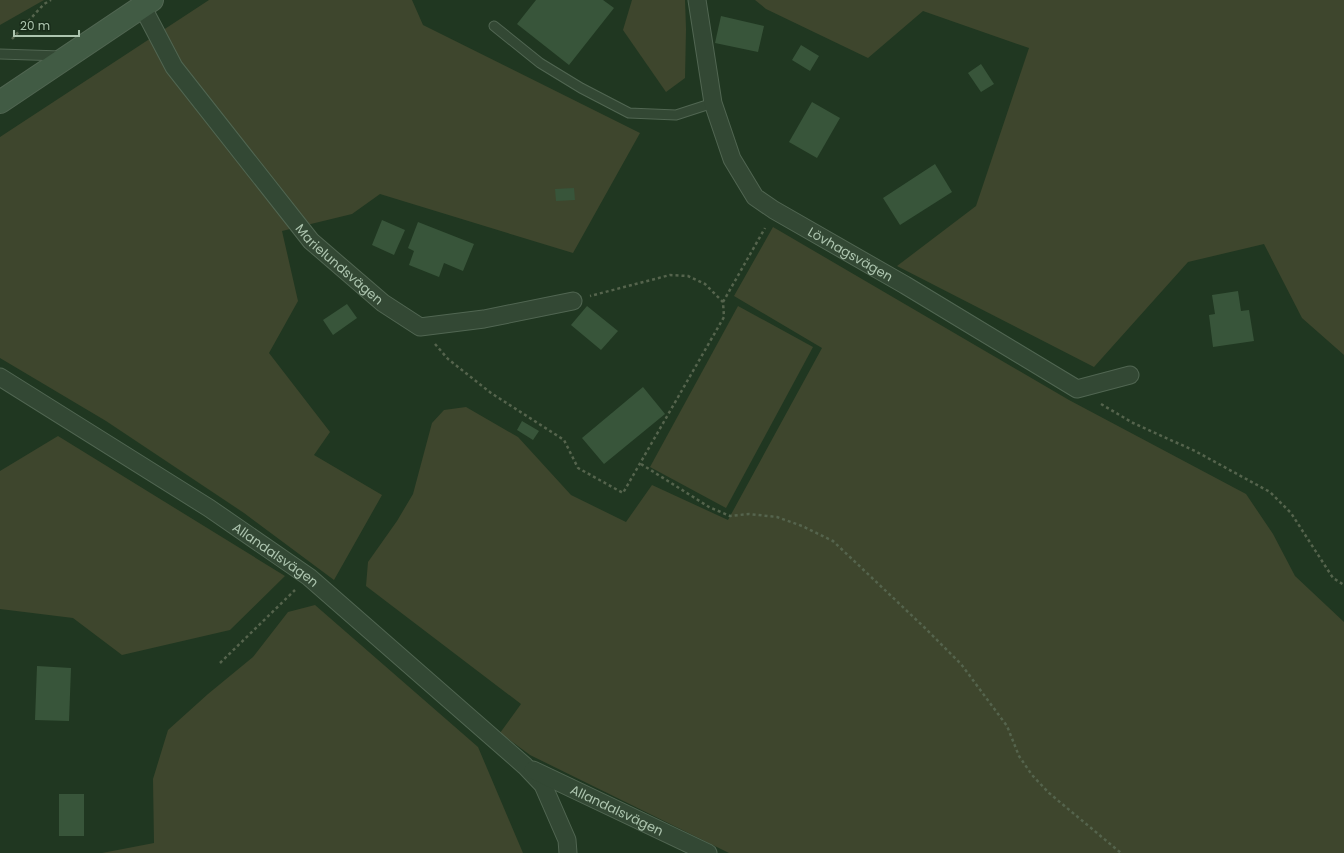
<svg xmlns="http://www.w3.org/2000/svg" width="1344" height="853" viewBox="0 0 1344 853" font-family="Poppins,sans-serif">
	<style>
		.green { fill: #3e462d }
		.building { fill: #38553a }
		.lines { fill: none; stroke-linecap: round; stroke-linejoin: round }
		.lane-casing { stroke: #516652; stroke-width: 11 }
		.street-casing { stroke: #516652; stroke-width: 19 }
		.secondary-casing { stroke: #516652; stroke-width: 24 }
		.path { stroke: #55644d; stroke-width: 2.5; stroke-dasharray: 3 3; stroke-linecap: butt }
		.lane { stroke: #334834; stroke-width: 9 }
		.street { stroke: #334834; stroke-width: 17 }
		.secondary { stroke: #415b44; stroke-width: 22 }
		.labels { text-anchor: middle; dominant-baseline: central; stroke-width: 3; stroke-linejoin: round; paint-order: stroke }
		.street-label { font-size: 13px; fill: #adc5af; stroke: #192c1a }
	</style>
	<rect width="100%" height="100%" fill="#203721"/>
	<g class="green">
		<polygon points="0,0 44,0 0,25"/>
		<polygon points="209,0 412,0 423,25 640,133 573,253 380,194 352,214 282,231 298,301 269,353 330,432 314,455 382,495 334,580 244,513 106,421 0,358 0,137"/>
		<polygon points="632,0 685,0 686,29 685,78 666,92 623,30"/>
		<polygon points="755,0 1344,0 1344,355 1302,318 1264,244 1188,262 1094,367 897,266 976,206 1029,48 923,11 868,58 766,9"/>
		<polygon points="773,227 1069,400 1246,494 1273,534 1295,576 1344,622 1344,853 729,853 530,755 500,733 521,704 366,586 368,562 397,521 413,494 432,423 444,410 466,407 518,437 571,495 626,522 652,485 728,520 822,348 734,296"/>
		<polygon points="738,306 813,347 726,508 650,467"/>
		<polygon points="58,436 285,576 230,630 122,655 73,618 0,609 0,471"/>
		<polygon points="315,605 478,747 523,853 102,853 154,843 153,779 168,730 208,694 253,657 288,612"/>
	</g>
	<g class="building">
		<polygon points="536,0 603,0 614,8 569,65 517,24"/>
		<polygon points="721,16 764,26 758,52 715,43"/>
		<polygon points="801,45 819,56 810,71 792,60"/>
		<polygon points="981,64 994,84 981,92 968,73"/>
		<polygon points="812,102 840,118 817,158 789,142"/>
		<polygon points="935,164 952,192 900,225 883,198"/>
		<polygon points="574,188 575,200 556,201 555,189"/>
		<polygon points="382,220 405,230 394,255 372,245"/>
		<polygon points="418,222 474,244 463,271 444,263 439,277 409,265 414,251 408,248"/>
		<polygon points="1238,291 1241,311 1249,310 1254,341 1213,347 1209,315 1215,314 1212,295"/>
		<polygon points="347,304 357,318 333,335 323,320"/>
		<polygon points="587,306 618,331 601,350 571,325"/>
		<polygon points="643,387 665,414 604,464 582,438"/>
		<polygon points="522,421 539,431 533,440 517,430"/>
		<polygon points="37,666 71,668 69,721 35,720"/>
		<rect x="59" y="794" width="25" height="42"/>
	</g>
	<g class="lines">
		<defs>
			<g id="lane">
				<polyline points="494,26 540,63 581,88 629,113 676,115 713,103"/>
				<polyline points="0,54 61,56"/>
			</g>
			<g id="street">
				<path id="s1" d="M 697,0 L 713,103 L 732,159 L 755,197 L 774,210 L 905,285 L 1077,389 L 1130,375"/>
				<path id="s2" d="M 142,6 L 174,67 L 311,241 L 383,303 L 420,327 L 484,319 L 573,301"/>
				<path id="s3" d="M 0,377 L 209,508 L 309,577 L 525,766 L 543,785 L 567,840 L 568,853"/>
				<path id="s4" d="M 533,770 L 708,853"/>
			</g>
			<polyline id="secondary" points="0,102 152,0"/>
		</defs>
		<use href="#lane" class="lane-casing"/>
		<use href="#street" class="street-casing"/>
		<use href="#secondary" class="secondary-casing"/>
		<g class="path">
			<polyline points="12,39 44,4 51,0"/>
			<polyline points="723,302 765,228"/>
			<polyline points="435,344 448,359 491,393 564,440 578,468 623,493 724,317 723,302 705,284 688,276 670,275 590,296"/>
			<polyline points="1101,404 1133,423 1195,451 1270,492 1291,513 1333,578 1344,585"/>
			<polyline points="641,464 709,507 730,516 749,514 777,517 802,526 833,541 925,628 961,664 1007,726 1019,756 1032,775 1049,793 1121,853"/>
			<polyline points="220,663 295,590"/>
		</g>
		<use href="#lane" class="lane"/>
		<use href="#street" class="street"/>
		<use href="#secondary" class="secondary"/>
	</g>
	<g class="labels">
		<g class="street-label">
			<text stroke="none"><textPath href="#s1" startOffset="319">Lövhagsvägen</textPath></text>
			<text stroke="none"><textPath href="#s2" startOffset="327">Marielundsvägen</textPath></text>
			<text stroke="none"><textPath href="#s3" startOffset="328">Allandalsvägen</textPath></text>
			<text stroke="none"><textPath href="#s4" startOffset="93">Allandalsvägen</textPath></text>
		</g>
	</g>
	<path d="M14 30v6h65v-6" fill="none" stroke="#adc5af" stroke-width="2"/>
	<text x="20" y="30" font-size="12" fill="#adc5af" stroke="#192c1a" stroke-width="3" paint-order="stroke">20 m</text>
</svg>
